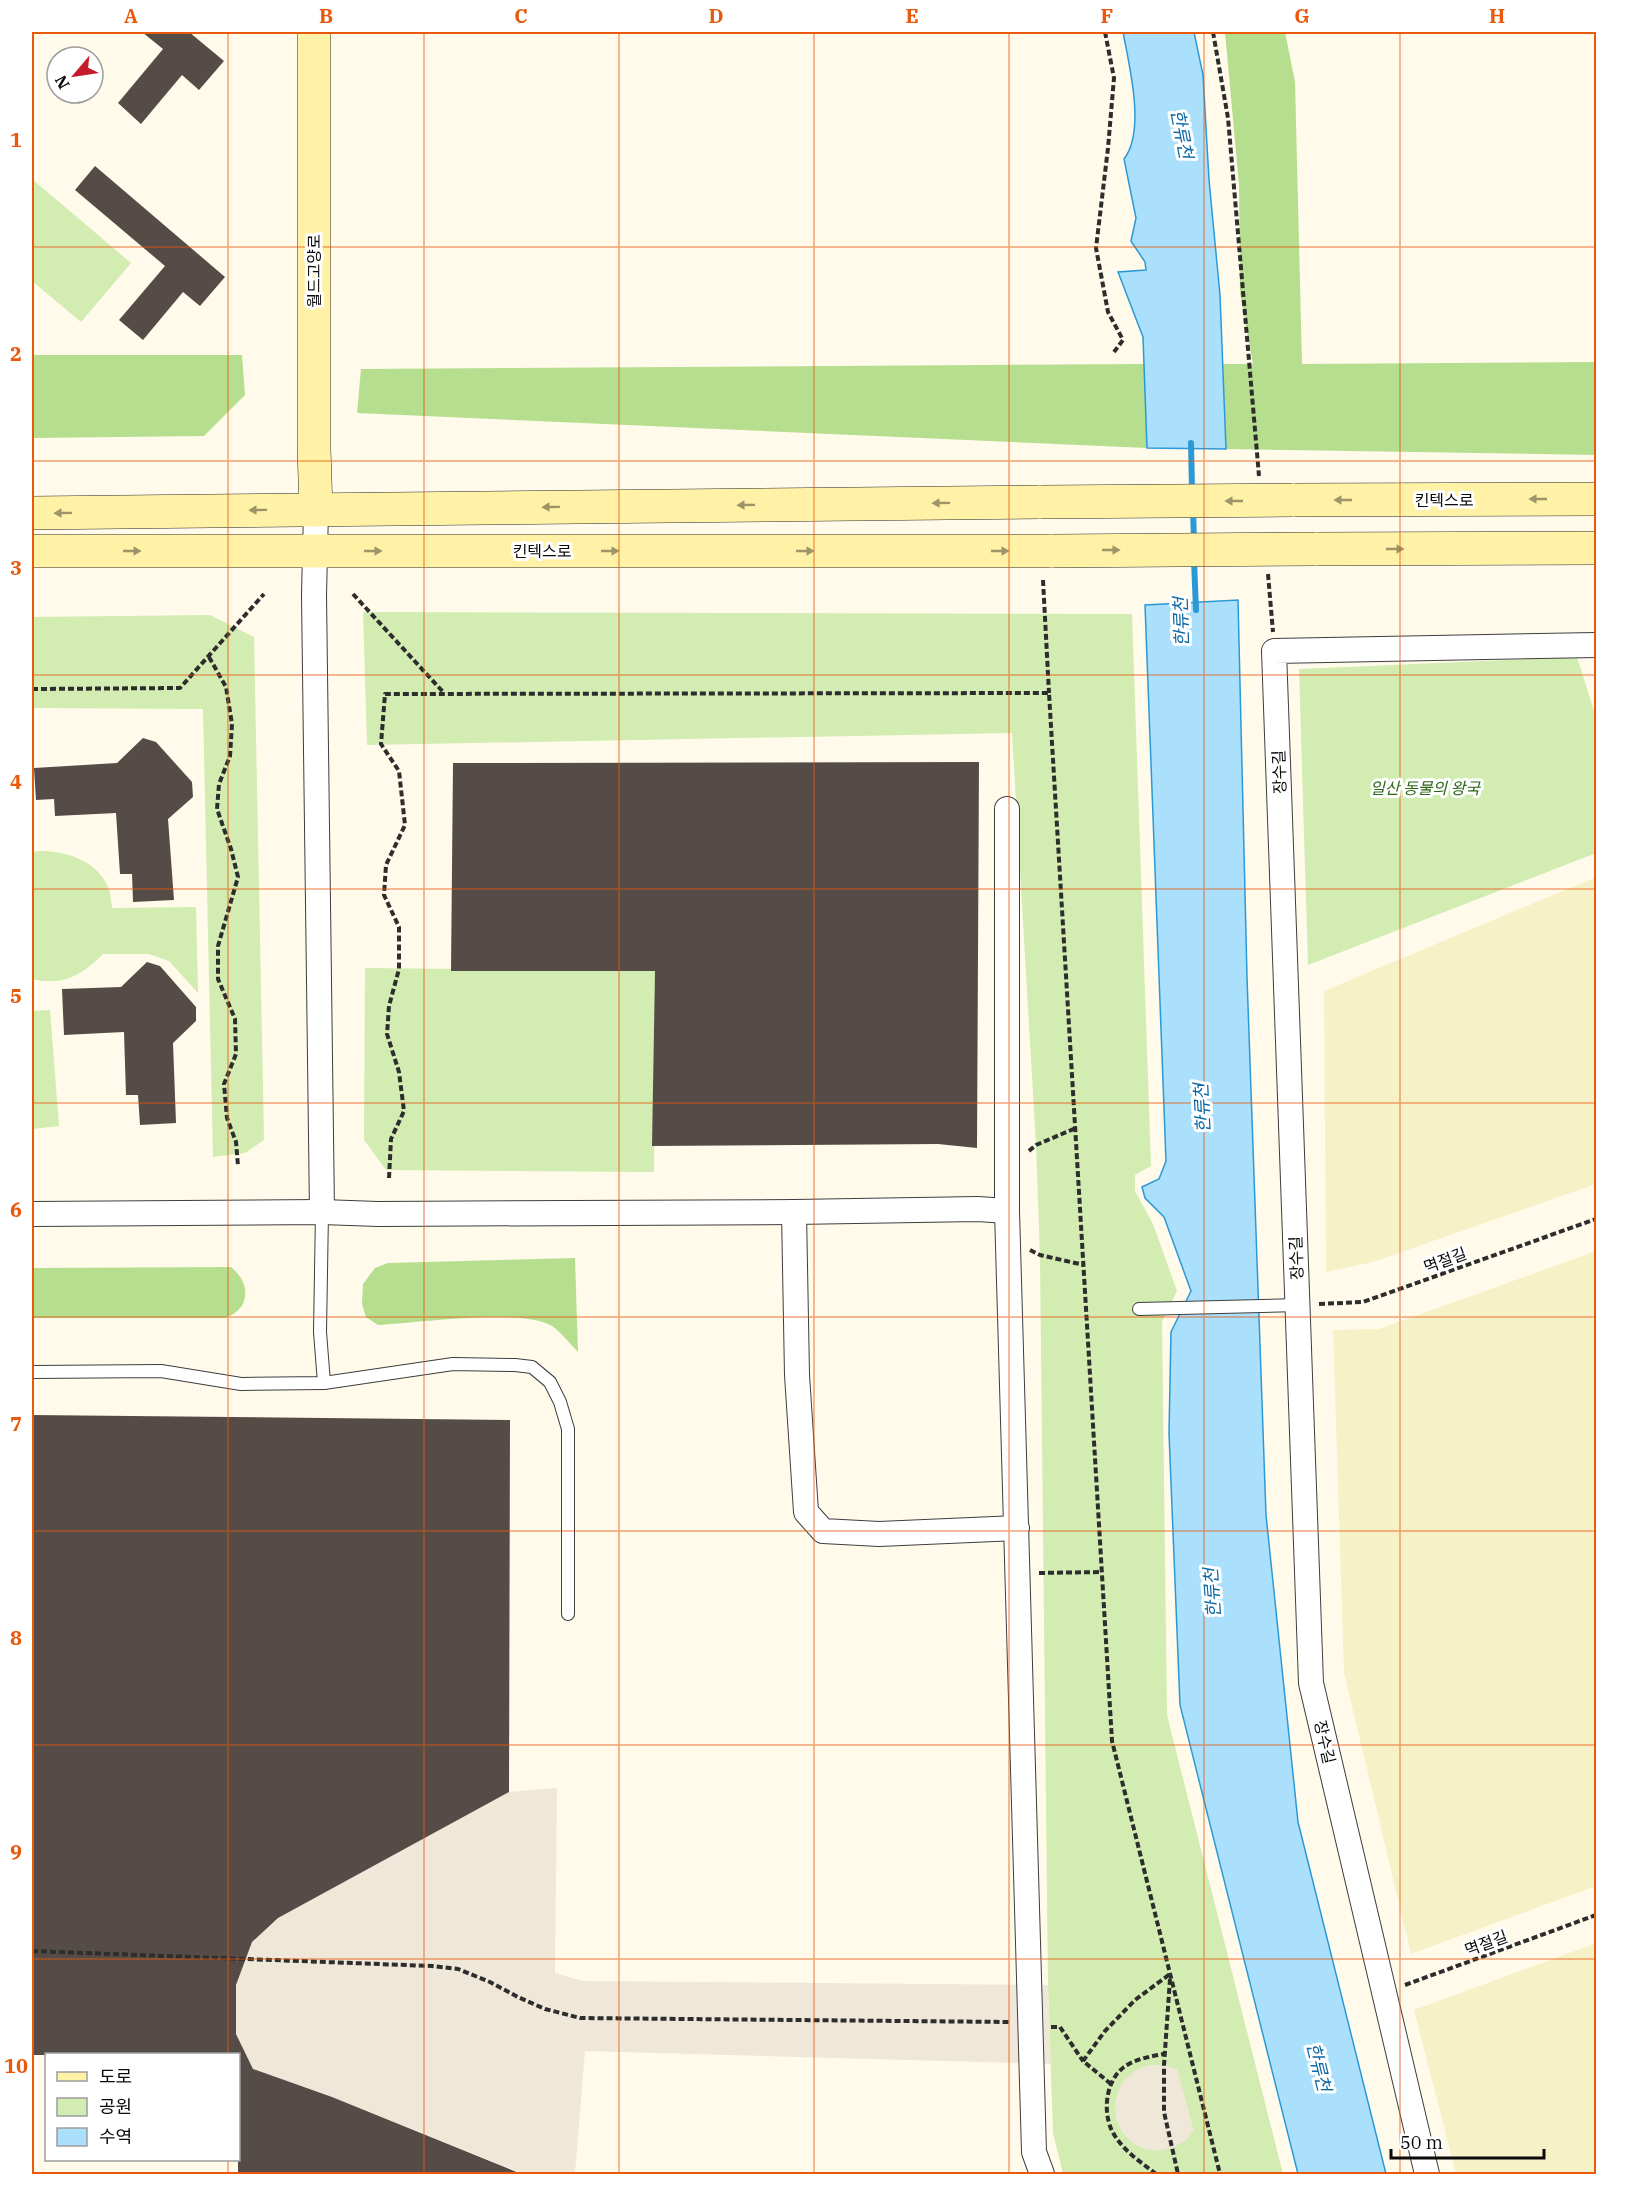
<svg xmlns="http://www.w3.org/2000/svg" width="1628" height="2206" viewBox="0 0 1628 2206" font-family="'IBM Plex Serif','Noto Sans KR',serif">
	<style>
		.farmland { fill: #f7f1c8 }
		.green { fill: #d2ecb1 }
		.forest { fill: #b6de8f }
		.plaza { fill: #efe8d9 }
		.water { fill: #aae0fb; stroke: #2c99d7; stroke-width: 1.5 }
		.lines { fill: none; stroke-linecap: round; stroke-linejoin: round }
		.stream { stroke: #2c99d7; stroke-width: 6 }
		.building { fill: #554c47 }
		.lane-casing { stroke: #3e3e3e; stroke-width: 14 }
		.street-casing { stroke: #3e3e3e; stroke-width: 26 }
		.secondary-casing { stroke: #2d2d2d; stroke-width: 34 }
		.path { stroke: #2d2d2d; stroke-width: 4; stroke-dasharray: 6 3; stroke-linecap: butt }
		.lane { stroke: #fff; stroke-width: 12 }
		.street { stroke: #fff; stroke-width: 24 }
		.secondary { stroke: #fff1a5; stroke-width: 33 }
		.secondary-bridge-casing { stroke: #2d2d2d; stroke-width: 34; stroke-linecap: butt }
		.secondary-bridge { stroke: #fff1a5; stroke-width: 33 }
		.oneway { fill: #9d9567 }
		.grid { fill: none; stroke: #e8590c; stroke-width: 1.5; stroke-opacity: 0.55 }
		.labels { text-anchor: middle; dominant-baseline: central; stroke-width: 6; stroke-linejoin: round; paint-order: stroke }
		.street-label { font-size: 16px; fill: #0b0b0b; stroke: #fff }
		.park-label { font-size: 16px; font-style: italic; fill: #2b6718; stroke: #fff }
		.water-label { font-size: 18px; font-style: italic; fill: #0c69a5; stroke: #fff }
		.neatline { fill: none; stroke: #e8590c; stroke-width: 2 }
		.grid-label { font-size: 20px; text-anchor: middle; font-weight: bold; fill: #e8590c }
	</style>
	<rect width="100%" height="100%" fill="#fffaea"/>
	<g class="farmland">
		<polygon points="1596,877 1596,1184 1373,1262 1326,1272 1324,991"/>
		<polygon points="1596,1251 1596,1886 1411,1954 1344,1673 1333,1330 1379,1329"/>
		<polygon points="1596,1943 1596,2174 1456,2174 1414,2010"/>
	</g>
	<g class="green">
		<polygon points="32,179 131,263 81,322 32,281"/>
		<polygon points="363,612 1132,614 1151,1166 1135,1175 1135,1191 1153,1224 1177,1291 1162,1322 1167,1715 1283,2174 1063,2174 1053,2133 1048,1985 1040,1255 1036,1145 1012,733 367,745"/>
		<polygon points="210,615 254,637 264,1140 245,1153 213,1157 203,709 32,708 32,617"/>
		<polygon points="1577,657 1596,717 1596,853 1308,965 1299,669"/>
		<path d="M 38,851 C 67,851 97,860 109,889 C 111,895 111,902 112,908 L 196,907 L 198,993 L 169,961 L 149,954 L 103,954 C 81,976 63,986 32,979 L 32,853 Z"/>
		<polygon points="365,968 655,971 654,1172 386,1170 364,1140"/>
		<polygon points="50,1010 59,1126 32,1129 32,1011"/>
	</g>
	<g class="forest">
		<polygon points="1225,32 1285,32 1295,82 1302,364 1596,362 1596,32 1596,455 1226,449 1223,364 1253,364 1240,293 1239,185"/>
		<polygon points="32,355 242,355 245,395 204,436 32,438"/>
		<polygon points="1144,364 1147,448 357,413 361,369"/>
		<path d="M 575,1258 L 578,1352 C 570,1344 561,1332 552,1326 C 525,1308 414,1323 378,1325 L 366,1317 L 362,1304 L 363,1284 L 375,1268 L 388,1263 Z"/>
		<path d="M 231,1267 C 251,1283 251,1309 225,1318 L 32,1318 L 32,1268 Z"/>
	</g>
	<g class="plaza">
		<polygon points="557,1788 555,1973 583,1981 1048,1985 1051,2064 585,2051 575,2174 530,2174 519,2172 332,2097 253,2069 236,2034 236,1985 252,1942 278,1918 509,1792"/>
		<polygon points="1150,2065 1164,2065 1177,2069 1194,2131 1185,2141 1172,2148 1158,2151 1144,2149 1131,2142 1122,2132 1116,2119 1115,2104 1118,2091 1125,2079 1136,2070"/>
	</g>
	<g class="water">
		<path d="M 1123,32 L 1194,32 L 1203,75 L 1209,180 L 1220,295 L 1226,449 L 1147,448 L 1143,337 L 1118,272 L 1146,270 L 1145,262 L 1131,241 L 1136,218 L 1124,159 C 1146,131 1129,65 1123,32 Z"/>
		<polygon points="1238,600 1247,977 1266,1515 1298,1822 1386,2174 1298,2174 1180,1705 1169,1433 1171,1332 1191,1291 1164,1217 1145,1198 1142,1187 1159,1179 1166,1161 1145,605"/>
	</g>
	<g class="lines">
		<g class="stream">
			<polyline points="1191,443 1192,490"/>
			<polyline points="1193,509 1194,541"/>
			<polyline points="1194,560 1196,610"/>
		</g>
	</g>
	<g class="building">
		<polygon points="142,32 189,32 224,61 199,90 182,75 141,124 118,103 163,49"/>
		<polygon points="95,166 225,277 200,306 183,292 143,340 119,320 165,266 75,190"/>
		<polygon points="143,738 156,742 192,782 193,797 168,819 174,900 133,902 132,874 120,874 116,813 55,816 54,799 36,800 34,768 117,763"/>
		<polygon points="979,762 977,1148 938,1144 652,1146 655,971 451,971 453,763"/>
		<polygon points="147,962 160,966 196,1007 196,1021 173,1043 176,1123 140,1125 138,1095 126,1095 124,1032 64,1035 62,989 121,987"/>
		<polygon points="32,1415 510,1420 509,1792 278,1918 252,1942 236,1985 236,2034 253,2069 332,2097 524,2175 238,2175 238,2055 32,2055"/>
	</g>
	<g class="lines">
		<defs>
			<g id="lane">
				<polyline points="322,1212 320,1332 324,1383"/>
				<polyline points="1139,1309 1298,1305"/>
				<polyline points="32,1372 161,1371 241,1384 324,1383 453,1364 515,1365 532,1367 550,1382 560,1402 568,1429 568,1614"/>
			</g>
			<g id="street">
				<polyline points="316,510 314,595 322,1212"/>
				<polyline points="1007,809 1007,1211 1034,2152 1042,2174"/>
				<polyline points="794,1212 797,1375 806,1512 823,1531 879,1534 1017,1528"/>
				<polyline points="32,1214 322,1212 378,1214 794,1212 978,1209 1007,1211"/>
				<polyline points="1427,2174 1311,1683 1274,651 1596,645"/>
			</g>
			<g id="secondary">
				<polyline points="314,32 314,448 316,510"/>
				<polyline points="1292,500 1596,499"/>
				<polyline points="32,513 1041,502"/>
				<polyline points="1315,549 1596,548"/>
				<polyline points="32,551 1053,551"/>
			</g>
		</defs>
		<use href="#lane" class="lane-casing"/>
		<use href="#street" class="street-casing"/>
		<use href="#secondary" class="secondary-casing"/>
		<g class="path">
			<polyline points="1105,32 1114,78 1108,148 1096,248 1108,312 1123,340 1114,352"/>
			<polyline points="1213,32 1228,118 1259,476"/>
			<polyline points="1268,574 1273,632"/>
			<polyline points="1043,580 1049,693"/>
			<polyline points="353,594 444,693"/>
			<polyline points="209,657 226,687 232,724 230,756 219,784 217,809 231,849 238,877 218,946 218,979 235,1019 236,1054 224,1084 227,1118 236,1142 238,1166"/>
			<polyline points="32,689 180,688 264,594"/>
			<polyline points="1029,1151 1036,1145 1076,1128"/>
			<polyline points="389,1178 391,1139 404,1111 399,1072 387,1034 389,1006 399,969 399,927 384,895 386,865 405,825 399,771 381,744 385,694 1049,693 1112,1741 1220,2174"/>
			<polyline points="1030,1250 1040,1255 1084,1265"/>
			<polyline points="1319,1304 1363,1302 1596,1219"/>
			<polyline points="1039,1573 1102,1572"/>
			<polyline points="32,1951 432,1966 458,1969 490,1982 518,1997 545,2009 580,2018 1009,2022"/>
			<polyline points="1170,1979 1164,2065 1164,2112 1178,2174"/>
			<polyline points="1405,1985 1596,1915"/>
			<polyline points="1051,2027 1060,2027 1083,2061"/>
			<polyline points="1111,2084 1083,2061 1105,2031 1135,2000 1170,1974"/>
			<path d="M 1156,2174 C 1142,2163 1125,2152 1115,2136 C 1102,2117 1104,2082 1124,2067 C 1135,2059 1152,2056 1164,2054"/>
		</g>
		<use href="#lane" class="lane"/>
		<use href="#street" class="street"/>
		<use href="#secondary" class="secondary"/>
		<defs>
			<g id="secondary-bridge">
				<polyline points="1041,502 1292,500"/>
				<polyline points="1053,551 1315,549"/>
			</g>
		</defs>
		<use href="#secondary-bridge" class="secondary-bridge-casing"/>
		<use href="#secondary-bridge" class="secondary-bridge"/>
	</g>
	<defs><path id="oneway-solid" d="M-6-.8H1V-3.2L6.5 0L1 3.2V.8H-6Z" transform="scale(1.5)"/></defs>
	<g class="oneway">
		<use href="#oneway-solid" transform="translate(1538 499) rotate(180)"/>
		<use href="#oneway-solid" transform="translate(1343 500) rotate(180)"/>
		<use href="#oneway-solid" transform="translate(1234 501) rotate(180)"/>
		<use href="#oneway-solid" transform="translate(941 503) rotate(179)"/>
		<use href="#oneway-solid" transform="translate(746 505) rotate(179)"/>
		<use href="#oneway-solid" transform="translate(551 507) rotate(179)"/>
		<use href="#oneway-solid" transform="translate(258 510) rotate(179)"/>
		<use href="#oneway-solid" transform="translate(63 513) rotate(179)"/>
		<use href="#oneway-solid" transform="translate(1395 549)"/>
		<use href="#oneway-solid" transform="translate(1111 550)"/>
		<use href="#oneway-solid" transform="translate(132 551)"/>
		<use href="#oneway-solid" transform="translate(373 551)"/>
		<use href="#oneway-solid" transform="translate(610 551)"/>
		<use href="#oneway-solid" transform="translate(805 551)"/>
		<use href="#oneway-solid" transform="translate(1000 551)"/>
	</g>
	<path class="grid" d="M 228,32 L 228,2054M 424,32 L 424,2174M 619,32 L 619,2174M 814,32 L 814,2174M 1009,32 L 1009,2174M 1204,32 L 1204,2174M 1400,32 L 1400,2174M 32,247 L 1596,247M 32,461 L 1596,461M 32,675 L 1596,675M 32,889 L 1596,889M 32,1103 L 1596,1103M 32,1317 L 1596,1317M 32,1531 L 1596,1531M 32,1745 L 1596,1745M 32,1959 L 1596,1959M 228,2160 L 228,2174"/>
	<g class="labels">
		<g class="street-label">
			<text transform="translate(314 271) rotate(-90)">월드고양로</text>
			<text x="1444" y="500">킨텍스로</text>
			<text x="542" y="551">킨텍스로</text>
			<text transform="translate(1279 772) rotate(-92)">장수길</text>
			<text transform="translate(1296 1258) rotate(-92)">장수길</text>
			<text transform="translate(1445 1260) rotate(-20)">멱절길</text>
			<text transform="translate(1325 1742) rotate(77)">장수길</text>
			<text transform="translate(1486 1943) rotate(-20)">멱절길</text>
		</g>
		<g class="park-label">
			<text x="1425" y="788">일산 동물의 왕국</text>
		</g>
		<g class="water-label">
			<text transform="translate(1182 134) rotate(79)">한류천</text>
			<text transform="translate(1181 622) rotate(-92)">한류천</text>
			<text transform="translate(1202 1108) rotate(-93)">한류천</text>
			<text transform="translate(1212 1593) rotate(-94)">한류천</text>
			<text transform="translate(1319 2067) rotate(76)">한류천</text>
		</g>
	</g>
	<rect width="1628" height="2206" fill="none" stroke="#ffffff" stroke-width="66"/>
	<rect x="45" y="2053" width="195" height="108" fill="#ffffff" stroke="#9d9d9d" stroke-width="1.5"/>
	<rect x="57" y="2072" width="30" height="9" fill="#fff1a5" stroke="#9d9d9d" stroke-width="1.5"/>
	<text x="99" y="2083" font-size="18" fill="#0b0b0b">도로</text>
	<rect x="57" y="2098" width="30" height="18" fill="#d2ecb1" stroke="#9d9d9d" stroke-width="1.5"/>
	<text x="99" y="2113" font-size="18" fill="#0b0b0b">공원</text>
	<rect x="57" y="2128" width="30" height="18" fill="#aae0fb" stroke="#9d9d9d" stroke-width="1.5"/>
	<text x="99" y="2143" font-size="18" fill="#0b0b0b">수역</text>
	<g transform="translate(75 75) rotate(241)"><circle r="28" fill="#ffffff" stroke="#9d9d9d" stroke-width="1.5"/>
	<path d="M0-4.5L10 22L0 15L-10 22Z" fill="#c51a29"/>
	<text y="-9" font-size="16" font-weight="bold" text-anchor="middle" fill="#0b0b0b">N</text>
	</g>
	<path d="M1391 2149v9h153v-9" fill="none" stroke="#0b0b0b" stroke-width="3"/>
	<text x="1400" y="2149" font-size="18" fill="#0b0b0b" stroke="#ffffff" stroke-width="4.5" paint-order="stroke">50 m</text>
	<rect x="33" y="33" width="1562" height="2140" class="neatline"/>
	<g class="grid-label">
		<text x="131" y="23">A</text>
		<text x="326" y="23">B</text>
		<text x="521" y="23">C</text>
		<text x="716" y="23">D</text>
		<text x="912" y="23">E</text>
		<text x="1107" y="23">F</text>
		<text x="1302" y="23">G</text>
		<text x="1497" y="23">H</text>
		<text x="16" y="147">1</text>
		<text x="16" y="361">2</text>
		<text x="16" y="575">3</text>
		<text x="16" y="789">4</text>
		<text x="16" y="1003">5</text>
		<text x="16" y="1217">6</text>
		<text x="16" y="1431">7</text>
		<text x="16" y="1645">8</text>
		<text x="16" y="1859">9</text>
		<text x="16" y="2073">10</text>
	</g>
</svg>
